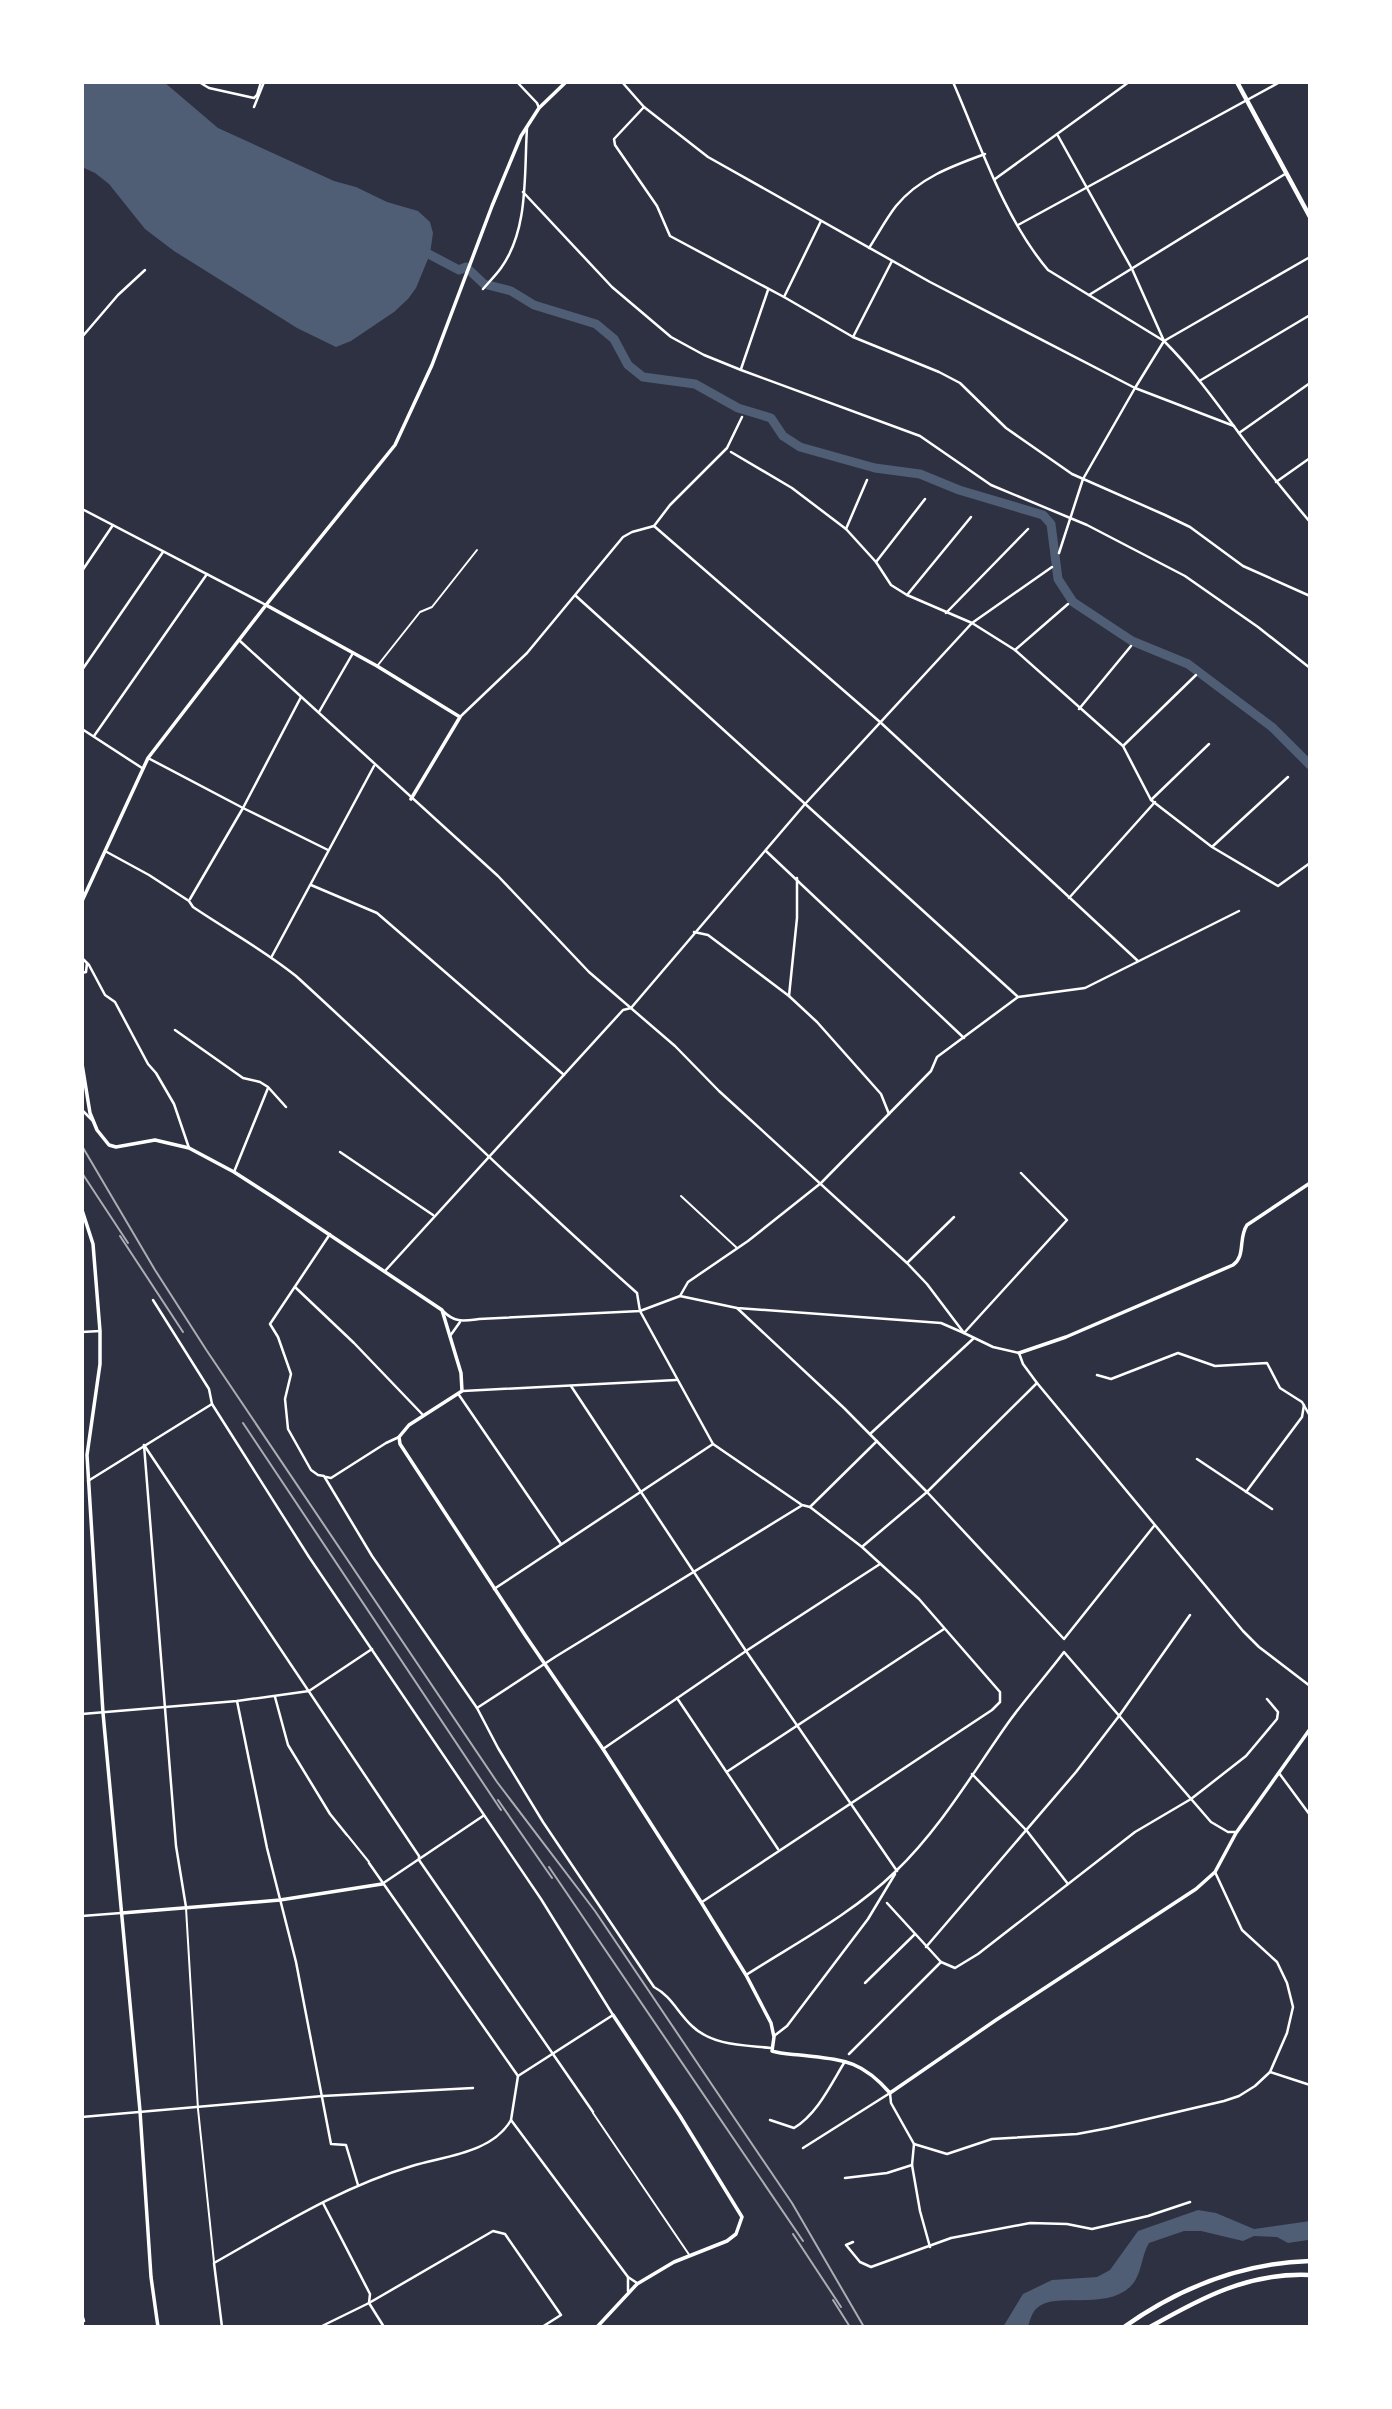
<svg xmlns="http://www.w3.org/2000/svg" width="1392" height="2409" viewBox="0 0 1392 2409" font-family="'Roboto Condensed',sans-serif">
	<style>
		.water { fill: #4f5d75 }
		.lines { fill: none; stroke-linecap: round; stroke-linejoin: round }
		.river { stroke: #4f5d75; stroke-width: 9 }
		.service { stroke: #fff; stroke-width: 2 }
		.pedestrian { stroke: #fff; stroke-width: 2 }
		.minor { stroke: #fff; stroke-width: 2.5 }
		.tertiary { stroke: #fff; stroke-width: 3.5 }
		.secondary { stroke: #fff; stroke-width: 3.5 }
		.primary { stroke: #fff; stroke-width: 4.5 }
		.rail { stroke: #abadb3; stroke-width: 2 }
	</style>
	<rect width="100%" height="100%" fill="#2d3142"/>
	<g class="water">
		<polygon points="82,82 164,82 218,128 334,181 356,187 387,202 418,211 430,222 433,233 430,254 416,288 408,299 394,312 351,341 336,347 297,328 174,251 145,229 109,184 95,173 82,167"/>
		<path d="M 1198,2210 L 1216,2213 L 1254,2229 L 1310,2221 L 1310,2238 L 1308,2240 L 1288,2243 L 1277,2237 L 1254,2236 L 1243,2241 L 1201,2231 L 1184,2231 L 1149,2243 C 1141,2256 1142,2276 1130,2287 C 1104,2311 1055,2291 1037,2308 C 1032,2312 1030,2320 1028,2327 L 1003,2327 L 1023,2294 L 1052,2280 L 1097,2277 L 1110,2270 L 1138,2231 Z"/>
	</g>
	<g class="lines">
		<polyline class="river" points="421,250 459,270 466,267 484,284 511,291 534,305 596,324 614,339 628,365 643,377 695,384 738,408 771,418 783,436 800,447 875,468 920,474 959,490 1043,515 1051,524 1058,579 1073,602 1132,641 1188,664 1272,727 1310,765"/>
		<g class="service">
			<polyline points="378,665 420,612 432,607 477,550"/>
			<polyline points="681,1196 737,1248"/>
			<polyline points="186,1908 198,2109 214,2262"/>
		</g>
		<g class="pedestrian">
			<polyline points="348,1836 369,1862"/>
			<polyline points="593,2113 690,2256"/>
		</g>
		<g class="minor">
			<polyline points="199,82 209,88 254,98 257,95 261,82"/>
			<polyline points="517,82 537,103 539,108"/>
			<polyline points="622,82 644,107 708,157 930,282 1135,388 1234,426"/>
			<path d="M 953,82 C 980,144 1004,218 1048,270 L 1164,341 C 1190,367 1211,395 1233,425 C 1257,458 1283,490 1310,522"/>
			<polyline points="254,107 264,82"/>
			<polyline points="644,107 614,139 615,145 657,206 670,236 784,297 853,337 939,372 960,383 1006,428 1072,474 1165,515 1190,527 1243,566 1310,596"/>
			<polyline points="1057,134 1132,269 1164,341"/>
			<polyline points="995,179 1129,82"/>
			<polyline points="523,192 612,287 671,337 704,355 741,370 920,436 991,485 1087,525 1185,576 1258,627 1310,668"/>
			<polyline points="1018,225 1280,82"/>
			<path d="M 869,248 C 878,234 886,219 896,206 C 919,178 952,166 985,154"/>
			<path d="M 483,289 C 489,282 496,275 501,268 C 529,229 524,174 527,128"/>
			<polyline points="1089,295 1285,174"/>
			<polyline points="784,297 821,221"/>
			<polyline points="82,337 118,295 145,270"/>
			<polyline points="853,337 892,261"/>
			<polyline points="741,369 768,290"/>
			<polyline points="1201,380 1310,315"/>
			<polyline points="1239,433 1310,383"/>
			<polyline points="731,452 792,488 846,529 876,562 891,585 907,595 972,623 1015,650 1123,746 1151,800 1212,847 1278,886 1310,863"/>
			<polyline points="1276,482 1310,458"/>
			<polyline points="82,509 266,605"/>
			<polyline points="654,526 880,722 1138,961"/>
			<polyline points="846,529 867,480"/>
			<polyline points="1059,553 1083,479 1135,388 1164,341 1310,257"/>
			<polyline points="876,562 925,499"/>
			<polyline points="82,571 113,525"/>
			<polyline points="907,595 971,517"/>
			<polyline points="576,596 1017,996"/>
			<polyline points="946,613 1028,529"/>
			<polyline points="240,641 498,876 589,972 675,1046 719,1091 907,1263 927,1284 964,1333 993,1347 1019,1353 1023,1364 1037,1383 1243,1631 1259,1647 1310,1686"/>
			<polyline points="1015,650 1068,604"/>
			<polyline points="82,670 163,552"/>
			<polyline points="1079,709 1131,646"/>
			<polyline points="319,712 353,653"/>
			<polyline points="461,716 527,653 623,537 632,532 654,526 670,505 727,448 742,417"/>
			<polyline points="82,729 142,768"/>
			<polyline points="94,736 207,574"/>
			<polyline points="1123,746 1196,675"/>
			<polyline points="148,758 243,808 328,850"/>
			<polyline points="1151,800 1209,744"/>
			<polyline points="1213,846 1288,777"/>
			<path d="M 105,851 L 149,875 L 189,901 L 193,907 C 227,930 264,950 296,976 C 411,1081 521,1190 637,1293 L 640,1311 L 713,1444 L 802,1505 L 810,1507 L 862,1547 L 919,1599 L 1000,1692 L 1000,1702 L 992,1710 L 702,1902"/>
			<polyline points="766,851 964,1038"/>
			<polyline points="311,885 377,913 564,1075"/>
			<polyline points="1069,898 1155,802"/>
			<polyline points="190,899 243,808 301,697"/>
			<polyline points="694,932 708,935 789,996 817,1022 881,1094 889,1114"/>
			<polyline points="272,956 374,766"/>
			<polyline points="82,958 89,965 105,995 115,1002 148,1064 156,1073 174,1104 189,1148"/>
			<polyline points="82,973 86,972 87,963"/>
			<polyline points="789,996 797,918 797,878"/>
			<polyline points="175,1030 243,1078 260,1082 268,1087 286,1107"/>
			<polyline points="82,1110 92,1120"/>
			<polyline points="340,1152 433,1215"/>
			<polyline points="234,1172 268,1088"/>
			<path d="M 330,1234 L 270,1324 L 278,1337 L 291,1374 L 285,1399 L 288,1429 L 311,1470 L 318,1475 L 324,1476 L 372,1556 L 477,1708 L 498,1748 L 543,1822 L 654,1987 C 671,1996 678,2013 692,2026 C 713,2046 744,2045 771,2048"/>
			<polyline points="907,1263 954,1217"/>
			<polyline points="385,1271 623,1010 631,1008 805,804 972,623 1052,567"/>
			<polyline points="295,1287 354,1343 423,1415"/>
			<polyline points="680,1296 737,1308 941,1323 964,1333 1067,1220 1021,1173"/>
			<polyline points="153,1300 209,1389 212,1404 309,1557 541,1899 613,2015 518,2076"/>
			<polyline points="737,1308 844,1408 927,1492 1064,1639 1154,1526"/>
			<path d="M 443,1311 C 455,1323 463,1321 479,1319 L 640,1311 L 680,1296 L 688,1282 L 748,1241 L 821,1183 L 931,1071 L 937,1057 L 1018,997 L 1085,988 L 1239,911"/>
			<polyline points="82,1332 100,1331"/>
			<polyline points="450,1336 460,1322"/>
			<polyline points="1097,1375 1111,1379 1178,1353 1215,1366 1267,1363 1280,1388 1302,1402 1310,1416"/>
			<polyline points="571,1386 746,1651 897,1871"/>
			<polyline points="463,1391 676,1380"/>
			<polyline points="459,1395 561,1544"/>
			<polyline points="870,1434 974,1338"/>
			<polyline points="144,1445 419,1856 419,1860 593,2112"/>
			<polyline points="144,1445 176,1846 186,1907"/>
			<polyline points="1197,1459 1272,1509"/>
			<polyline points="326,1477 331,1478 386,1443 399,1437"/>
			<polyline points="88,1481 212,1404"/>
			<polyline points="1246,1492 1302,1417 1304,1405"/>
			<polyline points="810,1507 877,1441"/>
			<polyline points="863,1546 927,1492 1037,1383"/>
			<polyline points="494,1589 713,1444"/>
			<polyline points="275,1697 288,1745 330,1814 347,1835"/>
			<polyline points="677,1698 778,1849"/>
			<polyline points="237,1701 267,1848 296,1962 331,2144 346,2145 358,2185"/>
			<polyline points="477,1708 555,1657 801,1506"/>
			<polyline points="82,1714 237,1701 309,1691 372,1649"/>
			<polyline points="603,1749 746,1651 880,1564"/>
			<polyline points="728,1771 944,1629"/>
			<polyline points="1279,1773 1310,1815"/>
			<polyline points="972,1774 1027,1831 1068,1884"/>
			<polyline points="369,1863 518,2076 511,2120 628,2277 637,2283"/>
			<polyline points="382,1884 483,1816"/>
			<polyline points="887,1903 941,1962"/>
			<polyline points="82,1916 121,1913"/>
			<polyline points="926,1947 1076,1772 1119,1716 1190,1615"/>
			<path d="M 746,1975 C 796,1943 852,1914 895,1872 C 940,1829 972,1774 1008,1723 C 1025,1699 1046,1676 1064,1652 L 1211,1822 L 1228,1832 L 1235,1832"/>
			<polyline points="865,1983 915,1934"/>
			<polyline points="774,2036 787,2026 868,1919 895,1874"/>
			<polyline points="849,2054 941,1962 955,1968 978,1954 1135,1832 1191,1799 1246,1756 1277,1719 1278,1712 1267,1699"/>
			<polyline points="1270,2072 1310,2085"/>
			<polyline points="82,2117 323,2096 473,2088"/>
			<path d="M 770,2120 L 794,2128 C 817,2114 830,2086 844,2063"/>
			<polyline points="914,2144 947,2154 992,2139 1077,2134 1109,2128 1224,2101 1239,2096 1255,2086 1270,2072 1287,2033 1293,2007 1287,1983 1277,1962 1242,1930 1215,1872"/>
			<polyline points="803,2148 890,2093 891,2103 914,2144 912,2165 920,2211 930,2247"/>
			<polyline points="845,2178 887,2173 912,2165"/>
			<polyline points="323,2203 370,2294 369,2303 384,2327"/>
			<polyline points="853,2242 846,2245 860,2262 871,2267 951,2238 1030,2223 1067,2224 1092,2229 1148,2216 1190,2202"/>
			<polyline points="628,2277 628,2291"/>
			<polyline points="82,2314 84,2321"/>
			<path d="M 222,2327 L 214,2263 C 278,2227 341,2187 412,2166 C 445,2156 492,2153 511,2120"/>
			<polyline points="320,2327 369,2303 493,2231 505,2234 561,2315 542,2327"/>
		</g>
		<g class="tertiary">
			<polyline points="266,605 377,666 460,717 411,799"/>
			<path d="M 1019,1353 L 1066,1337 L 1233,1265 C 1246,1256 1238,1238 1247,1225 L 1310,1183"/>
			<polyline points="122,1913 280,1900 382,1884"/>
			<polyline points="597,2327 637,2284 674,2262 727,2241 736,2234 742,2217 680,2116 613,2015"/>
		</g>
		<g class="secondary">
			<polyline points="82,901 148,758 266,605 395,445 432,365 492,206 521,136 539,108 566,82"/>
			<path d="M 82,1064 L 90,1113 L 97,1130 L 109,1145 L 116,1147 L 155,1140 L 189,1148 L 234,1172 L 276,1199 L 442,1310 L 461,1373 L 462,1391 L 409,1425 L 399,1437 L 400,1444 L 525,1635 L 603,1749 L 701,1902 L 746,1975 L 771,2023 L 774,2037 L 772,2051 C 781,2054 790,2054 800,2055 C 842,2060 860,2059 890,2093 L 996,2020 L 1196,1889 L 1215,1872 L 1236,1833 L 1310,1729"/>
			<polyline points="82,1210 93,1244 100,1331 100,1364 87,1455 103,1713 140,2111 151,2277 158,2327"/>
		</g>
		<g class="primary">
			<polyline points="1237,82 1310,217"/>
			<path d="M 1124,2327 C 1179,2288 1242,2263 1310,2261"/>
			<path d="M 1150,2327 C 1201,2298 1249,2272 1310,2275"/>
		</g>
		<g class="rail">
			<polyline points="82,1146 155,1270 207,1351 497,1782 595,1911 733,2116 792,2203 864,2327"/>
			<polyline points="82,1173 128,1243"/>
			<polyline points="120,1236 183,1332"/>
			<polyline points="243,1423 501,1810"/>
			<polyline points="498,1800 552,1878"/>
			<polyline points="549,1867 803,2241"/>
			<polyline points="793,2234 841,2307"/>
			<polyline points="833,2300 850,2327"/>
		</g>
	</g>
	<rect width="1392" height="2409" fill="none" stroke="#ffffff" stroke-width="168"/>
</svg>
